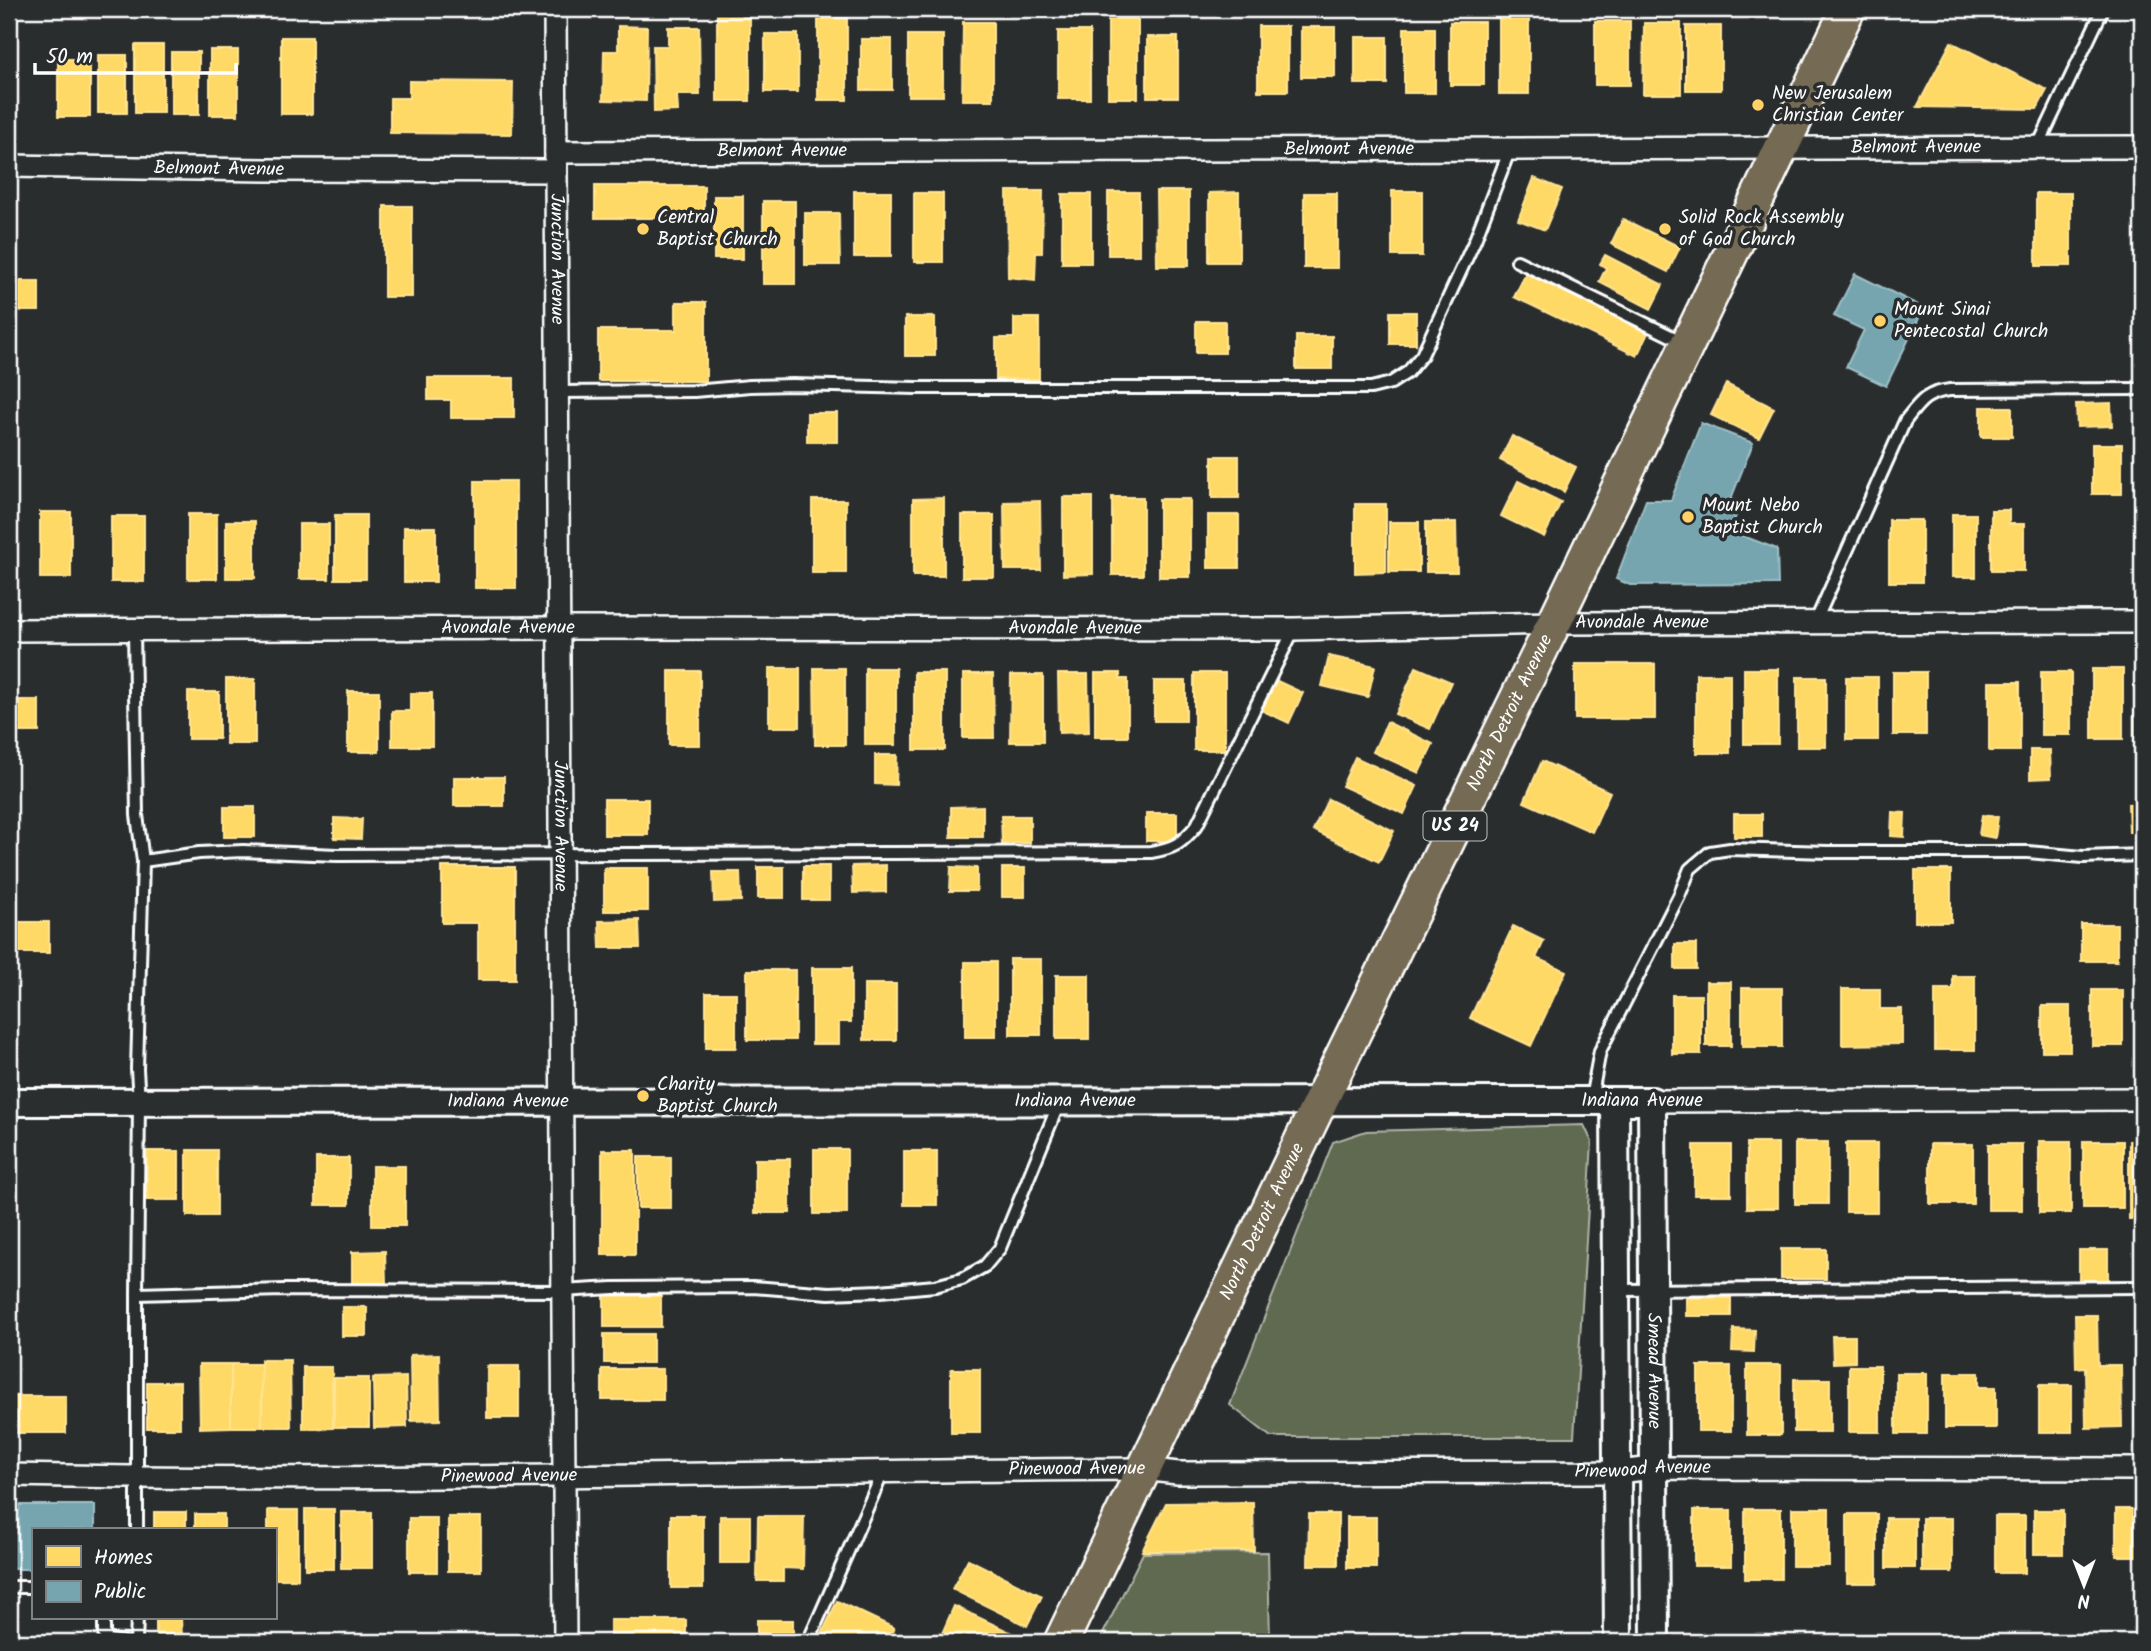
<svg xmlns="http://www.w3.org/2000/svg" width="2151" height="1651" viewBox="0 0 2151 1651" font-family="Kalam,sans-serif">
	<style>
		.green { fill: #616a51; stroke: #b0b4a8; stroke-width: 2 }
		.homes { fill: #ffd966; stroke: #ffe494; stroke-width: 2 }
		.public { fill: #76a5af; stroke: #9fc0c7; stroke-width: 2 }
		.lines { fill: none; stroke-linecap: round; stroke-linejoin: round }
		.service-casing { stroke: #fff; stroke-width: 16 }
		.minor-casing { stroke: #fff; stroke-width: 26 }
		.tertiary-casing { stroke: #fff; stroke-width: 32 }
		.primary-casing { stroke: #fff; stroke-width: 38 }
		.service { stroke: #2a2d2e; stroke-width: 10 }
		.minor { stroke: #2a2d2e; stroke-width: 21 }
		.tertiary { stroke: #2a2d2e; stroke-width: 26 }
		.primary { stroke: #746b52; stroke-width: 33 }
		.poi-dot { fill: #ffd166; stroke: #2a2d2e; stroke-width: 2.5 }
		.labels { text-anchor: middle; dominant-baseline: central; stroke-width: 7; stroke-linejoin: round; paint-order: stroke }
		.shield { fill: #2a2d2e; stroke: #bfc0c0; stroke-width: 2 }
		.shield-label { font-size: 18px; font-weight: bold; fill: #fff }
		.poi-label { font-size: 19px; fill: #fff; stroke: #2a2d2e; text-anchor: start }
		.street-label { font-size: 19px; fill: #fff; stroke: #2a2d2e }
	</style>
	<rect width="100%" height="100%" fill="#2a2d2e"/>
	<filter id="ink" filterUnits="userSpaceOnUse"><feTurbulence type="fractalNoise" baseFrequency=".0143" numOctaves="2"/><feDisplacementMap in="SourceGraphic" scale="14" xChannelSelector="R" yChannelSelector="G"/><feConvolveMatrix kernelMatrix="1 2 1 2 8 2 1 2 1" color-interpolation-filters="sRGB"/></filter>
	<g filter="url(#ink)">
		<g class="green">
			<polygon points="1584,1125 1592,1142 1574,1437 1271,1437 1230,1405 1333,1142 1366,1131"/>
			<polygon points="1268,1552 1270,1642 1099,1642 1143,1553"/>
		</g>
		<g class="homes">
			<rect x="1108" y="10" width="30" height="88"/>
			<rect x="717" y="12" width="33" height="89"/>
			<rect x="1499" y="15" width="30" height="79"/>
			<rect x="818" y="17" width="29" height="83"/>
			<rect x="1595" y="21" width="35" height="64"/>
			<polygon points="963,22 993,22 993,100 962,100"/>
			<rect x="1450" y="22" width="34" height="63"/>
			<polygon points="1644,23 1681,23 1681,94 1643,94"/>
			<polygon points="618,26 647,27 646,101 603,100 604,51 618,51"/>
			<rect x="1258" y="26" width="30" height="65"/>
			<rect x="1686" y="26" width="35" height="64"/>
			<polygon points="668,27 699,27 700,95 677,95 678,111 654,112 653,46 668,46"/>
			<rect x="1301" y="27" width="34" height="50"/>
			<rect x="1404" y="28" width="31" height="65"/>
			<rect x="1058" y="31" width="32" height="68"/>
			<rect x="765" y="34" width="33" height="58"/>
			<rect x="908" y="35" width="35" height="61"/>
			<rect x="281" y="37" width="31" height="77"/>
			<rect x="1147" y="37" width="31" height="60"/>
			<rect x="1355" y="37" width="32" height="47"/>
			<rect x="861" y="39" width="31" height="51"/>
			<polygon points="1951,42 2047,90 2037,109 1917,107"/>
			<rect x="135" y="45" width="28" height="68"/>
			<rect x="210" y="50" width="28" height="65"/>
			<rect x="171" y="52" width="28" height="63"/>
			<rect x="98" y="55" width="29" height="58"/>
			<rect x="58" y="59" width="32" height="58"/>
			<polygon points="409,81 513,82 512,134 390,133 390,98 409,98"/>
			<polygon points="1534,178 1562,189 1545,230 1518,220"/>
			<rect x="595" y="186" width="109" height="32"/>
			<rect x="854" y="191" width="37" height="66"/>
			<polygon points="1007,191 1043,191 1042,253 1036,253 1035,280 1008,277"/>
			<polygon points="1156,191 1189,191 1189,266 1157,266"/>
			<rect x="1392" y="191" width="30" height="65"/>
			<rect x="1108" y="192" width="31" height="63"/>
			<polygon points="1239,192 1239,262 1209,262 1209,193"/>
			<rect x="914" y="193" width="29" height="69"/>
			<rect x="1304" y="193" width="33" height="75"/>
			<rect x="2036" y="193" width="35" height="73"/>
			<rect x="1062" y="194" width="29" height="69"/>
			<rect x="714" y="196" width="29" height="63"/>
			<rect x="763" y="201" width="32" height="83"/>
			<rect x="384" y="206" width="28" height="91"/>
			<polygon points="805,213 839,213 840,265 805,265"/>
			<polygon points="1623,219 1680,247 1668,272 1611,244"/>
			<polygon points="1605,255 1663,285 1651,309 1599,282 1606,268 1600,264"/>
			<polygon points="1526,273 1648,333 1637,356 1514,297"/>
			<rect x="9" y="281" width="30" height="30"/>
			<polygon points="676,302 706,302 706,381 598,381 598,330 676,330"/>
			<rect x="1390" y="312" width="26" height="32"/>
			<rect x="905" y="317" width="30" height="39"/>
			<polygon points="1014,318 1039,318 1039,379 996,379 996,338 1014,338"/>
			<rect x="1196" y="321" width="29" height="32"/>
			<rect x="1296" y="336" width="36" height="33"/>
			<polygon points="428,378 514,378 514,418 451,418 451,400 428,400"/>
			<polygon points="1726,384 1774,408 1759,438 1711,415"/>
			<polygon points="2111,403 2112,426 2077,427 2076,404"/>
			<rect x="1981" y="407" width="31" height="30"/>
			<rect x="807" y="413" width="30" height="29"/>
			<polygon points="1512,436 1576,467 1564,492 1500,460"/>
			<rect x="2092" y="444" width="30" height="50"/>
			<rect x="1212" y="456" width="27" height="42"/>
			<rect x="475" y="481" width="41" height="107"/>
			<polygon points="1518,481 1561,502 1544,537 1501,516"/>
			<polygon points="1063,497 1093,497 1093,574 1063,575"/>
			<rect x="1112" y="497" width="31" height="78"/>
			<polygon points="944,498 944,576 913,576 913,499"/>
			<rect x="1159" y="499" width="31" height="78"/>
			<rect x="812" y="500" width="34" height="73"/>
			<polygon points="1040,501 1041,570 1005,570 1004,502"/>
			<polygon points="1355,504 1386,504 1386,572 1355,573"/>
			<rect x="2138" y="508" width="4" height="59"/>
			<polygon points="1991,510 2009,510 2009,524 2024,524 2024,571 1991,571"/>
			<rect x="40" y="512" width="31" height="66"/>
			<rect x="188" y="514" width="29" height="65"/>
			<rect x="1952" y="514" width="24" height="63"/>
			<rect x="335" y="515" width="31" height="64"/>
			<rect x="962" y="515" width="32" height="62"/>
			<rect x="1208" y="515" width="31" height="53"/>
			<rect x="111" y="516" width="33" height="66"/>
			<rect x="1889" y="520" width="33" height="62"/>
			<rect x="226" y="521" width="29" height="57"/>
			<rect x="1389" y="522" width="30" height="50"/>
			<polygon points="1426,522 1456,522 1457,572 1426,572"/>
			<rect x="299" y="524" width="30" height="55"/>
			<rect x="404" y="527" width="32" height="55"/>
			<polygon points="1329,656 1375,666 1368,697 1322,686"/>
			<rect x="1575" y="664" width="80" height="55"/>
			<polygon points="1416,667 1451,682 1430,729 1395,714"/>
			<rect x="769" y="668" width="31" height="59"/>
			<polygon points="814,668 845,668 845,745 815,745"/>
			<rect x="865" y="668" width="31" height="77"/>
			<rect x="1744" y="669" width="34" height="75"/>
			<rect x="2092" y="669" width="31" height="70"/>
			<rect x="669" y="671" width="31" height="74"/>
			<rect x="914" y="672" width="31" height="78"/>
			<rect x="1893" y="672" width="33" height="63"/>
			<rect x="2041" y="672" width="30" height="63"/>
			<polygon points="1095,673 1120,673 1120,679 1128,679 1128,737 1095,737"/>
			<rect x="1194" y="673" width="31" height="77"/>
			<polygon points="963,674 993,674 994,738 963,738"/>
			<polygon points="1058,674 1088,674 1089,732 1059,733"/>
			<rect x="1696" y="674" width="34" height="79"/>
			<polygon points="1011,675 1043,675 1043,742 1010,742"/>
			<rect x="1797" y="677" width="29" height="70"/>
			<rect x="1846" y="677" width="32" height="63"/>
			<rect x="226" y="679" width="29" height="65"/>
			<polygon points="1275,680 1303,693 1289,723 1261,710"/>
			<rect x="1154" y="681" width="32" height="40"/>
			<rect x="1989" y="682" width="31" height="69"/>
			<rect x="2135" y="686" width="7" height="62"/>
			<rect x="348" y="691" width="31" height="61"/>
			<rect x="188" y="692" width="31" height="47"/>
			<polygon points="410,693 432,693 432,746 392,746 392,711 410,711"/>
			<rect x="9" y="700" width="30" height="32"/>
			<polygon points="1387,722 1433,744 1419,773 1373,752"/>
			<polygon points="2030,750 2050,750 2051,778 2030,779"/>
			<polygon points="875,755 897,755 896,785 875,784"/>
			<polygon points="1355,757 1417,786 1404,814 1342,786"/>
			<polygon points="1542,761 1610,792 1592,832 1524,802"/>
			<rect x="454" y="777" width="50" height="29"/>
			<rect x="604" y="799" width="44" height="36"/>
			<polygon points="1328,799 1394,831 1379,862 1313,830"/>
			<polygon points="2142,803 2142,832 2129,832 2128,804"/>
			<polygon points="983,806 983,837 951,837 951,807"/>
			<rect x="224" y="807" width="31" height="30"/>
			<polygon points="1892,812 1905,813 1904,837 1891,836"/>
			<rect x="1146" y="813" width="31" height="28"/>
			<rect x="1734" y="814" width="28" height="23"/>
			<polygon points="1982,815 1998,817 1995,838 1979,835"/>
			<polygon points="1001,816 1030,816 1030,843 1002,844"/>
			<polygon points="334,818 362,819 361,839 334,838"/>
			<polygon points="886,865 886,892 853,893 852,866"/>
			<rect x="803" y="866" width="26" height="34"/>
			<polygon points="442,867 515,867 515,980 478,980 478,923 442,923"/>
			<rect x="758" y="867" width="26" height="31"/>
			<polygon points="951,867 977,868 977,891 950,891"/>
			<rect x="604" y="868" width="44" height="43"/>
			<rect x="1002" y="868" width="23" height="29"/>
			<rect x="1915" y="870" width="36" height="52"/>
			<polygon points="713,872 740,872 741,901 714,902"/>
			<polygon points="639,920 640,948 600,948 599,921"/>
			<rect x="9" y="922" width="40" height="31"/>
			<rect x="2081" y="924" width="36" height="37"/>
			<polygon points="1513,926 1544,941 1536,958 1566,971 1531,1046 1470,1018"/>
			<rect x="1675" y="944" width="21" height="25"/>
			<rect x="1010" y="959" width="31" height="76"/>
			<rect x="965" y="962" width="31" height="75"/>
			<polygon points="812,968 851,968 851,1022 839,1022 839,1044 812,1044"/>
			<rect x="747" y="970" width="48" height="70"/>
			<rect x="1056" y="975" width="33" height="64"/>
			<polygon points="1953,976 1975,976 1975,1050 1935,1050 1935,989 1953,989"/>
			<rect x="1706" y="982" width="25" height="64"/>
			<rect x="864" y="984" width="32" height="56"/>
			<rect x="1742" y="988" width="40" height="59"/>
			<rect x="2138" y="988" width="4" height="63"/>
			<polygon points="1842,989 1880,989 1880,1009 1902,1009 1902,1044 1842,1045"/>
			<rect x="2092" y="990" width="31" height="56"/>
			<rect x="706" y="993" width="30" height="55"/>
			<rect x="1672" y="995" width="29" height="59"/>
			<rect x="2042" y="1006" width="28" height="45"/>
			<rect x="2039" y="1141" width="32" height="72"/>
			<rect x="2083" y="1141" width="40" height="67"/>
			<rect x="2129" y="1141" width="13" height="78"/>
			<rect x="1795" y="1142" width="33" height="62"/>
			<rect x="1747" y="1143" width="31" height="65"/>
			<rect x="1846" y="1143" width="31" height="69"/>
			<rect x="1930" y="1144" width="43" height="60"/>
			<rect x="1988" y="1144" width="34" height="66"/>
			<rect x="1694" y="1145" width="37" height="50"/>
			<rect x="814" y="1149" width="33" height="65"/>
			<rect x="187" y="1150" width="30" height="66"/>
			<rect x="602" y="1150" width="33" height="105"/>
			<rect x="147" y="1151" width="32" height="49"/>
			<rect x="904" y="1151" width="33" height="54"/>
			<rect x="638" y="1157" width="33" height="51"/>
			<rect x="316" y="1158" width="33" height="47"/>
			<rect x="755" y="1159" width="35" height="54"/>
			<rect x="372" y="1166" width="33" height="60"/>
			<rect x="1781" y="1249" width="45" height="30"/>
			<rect x="2079" y="1250" width="29" height="30"/>
			<polygon points="385,1251 386,1283 352,1283 352,1252"/>
			<rect x="604" y="1296" width="57" height="31"/>
			<rect x="1686" y="1298" width="45" height="18"/>
			<rect x="342" y="1307" width="25" height="29"/>
			<polygon points="2075,1315 2097,1315 2098,1365 2121,1365 2122,1427 2086,1428 2085,1367 2076,1368"/>
			<polygon points="1733,1329 1755,1330 1754,1352 1732,1351"/>
			<rect x="604" y="1334" width="49" height="29"/>
			<polygon points="1832,1336 1855,1336 1855,1362 1833,1363"/>
			<polygon points="439,1354 440,1420 411,1421 410,1355"/>
			<polygon points="261,1360 290,1360 291,1427 262,1427"/>
			<polygon points="199,1364 231,1364 231,1427 200,1428"/>
			<polygon points="231,1364 261,1364 262,1427 231,1427"/>
			<rect x="1747" y="1365" width="34" height="70"/>
			<rect x="487" y="1366" width="32" height="52"/>
			<rect x="1698" y="1366" width="33" height="65"/>
			<rect x="1849" y="1366" width="31" height="66"/>
			<polygon points="303,1367 332,1367 333,1428 303,1429"/>
			<rect x="602" y="1369" width="61" height="31"/>
			<rect x="951" y="1369" width="29" height="64"/>
			<rect x="1896" y="1373" width="31" height="61"/>
			<polygon points="1945,1373 1979,1373 1979,1387 1996,1387 1996,1428 1945,1428"/>
			<polygon points="406,1377 407,1427 374,1428 373,1378"/>
			<rect x="334" y="1378" width="35" height="49"/>
			<rect x="1794" y="1379" width="36" height="53"/>
			<rect x="147" y="1382" width="33" height="46"/>
			<rect x="2039" y="1385" width="33" height="47"/>
			<rect x="2135" y="1385" width="7" height="42"/>
			<rect x="9" y="1396" width="57" height="37"/>
			<polygon points="1253,1502 1254,1551 1142,1551 1166,1503"/>
			<rect x="1792" y="1508" width="37" height="58"/>
			<rect x="305" y="1509" width="29" height="60"/>
			<rect x="1745" y="1509" width="36" height="70"/>
			<rect x="2116" y="1509" width="26" height="47"/>
			<polygon points="268,1510 298,1510 298,1579 275,1579 275,1530 268,1530"/>
			<rect x="1694" y="1510" width="37" height="56"/>
			<rect x="2034" y="1510" width="29" height="44"/>
			<rect x="154" y="1512" width="32" height="18"/>
			<rect x="341" y="1512" width="31" height="56"/>
			<rect x="195" y="1514" width="29" height="16"/>
			<polygon points="1309,1514 1338,1514 1338,1565 1308,1565"/>
			<rect x="1847" y="1514" width="30" height="69"/>
			<rect x="671" y="1515" width="32" height="73"/>
			<rect x="720" y="1516" width="30" height="47"/>
			<polygon points="758,1516 804,1516 803,1569 783,1568 783,1581 757,1581"/>
			<rect x="1995" y="1516" width="30" height="57"/>
			<rect x="448" y="1517" width="33" height="54"/>
			<rect x="1347" y="1517" width="29" height="51"/>
			<rect x="409" y="1518" width="28" height="54"/>
			<rect x="1886" y="1518" width="29" height="50"/>
			<rect x="1922" y="1518" width="30" height="54"/>
			<polygon points="968,1559 1042,1596 1027,1626 952,1589"/>
			<polygon points="837,1601 894,1628 887,1642 818,1642"/>
			<polygon points="954,1606 1012,1633 1008,1642 949,1642 940,1638"/>
			<polygon points="156,1618 181,1618 182,1637 156,1638"/>
			<rect x="610" y="1620" width="76" height="22"/>
			<rect x="757" y="1620" width="36" height="22"/>
		</g>
		<g class="public">
			<polygon points="1855,274 1924,308 1886,386 1846,367 1864,330 1834,316"/>
			<polygon points="1701,423 1753,443 1731,499 1741,503 1730,531 1777,549 1778,584 1630,585 1616,579 1646,500 1671,500"/>
			<polygon points="9,1505 95,1505 95,1530 33,1530 33,1569 9,1569"/>
		</g>
		<g class="lines">
			<defs>
				<g id="service">
					<polyline points="2037,148 2103,9"/>
					<polyline points="1517,261 1685,343"/>
					<polyline points="557,392 694,391 750,386 792,385 917,388 1371,388 1391,383 1408,372 1422,355 1475,240 1510,149"/>
					<path d="M 1815,623 L 1905,421 C 1920,402 1925,393 1950,390 L 2142,389"/>
					<polyline points="134,629 137,815 143,861 137,1069 139,1102 137,1294 137,1530"/>
					<path d="M 143,861 L 199,853 L 243,851 L 337,855 L 1151,852 C 1175,848 1181,844 1197,825 L 1294,629"/>
					<polyline points="1591,1099 1600,1051 1679,896 1690,869 1710,852 1730,849 1828,852 2028,852 2083,857 2142,855"/>
					<polyline points="1616,1290 2142,1287"/>
					<polyline points="137,1294 284,1290 562,1291 613,1288 753,1287 829,1293 880,1291 935,1286 962,1279 985,1266 1000,1248 1059,1103"/>
					<polyline points="9,1587 33,1587"/>
					<polyline points="104,1618 104,1635 109,1640 124,1642"/>
					<polyline points="136,1642 137,1618"/>
					<polyline points="808,1642 884,1470"/>
				</g>
				<g id="minor">
					<path id="s1" d="M 555,9 L 565,1642"/>
					<path id="s2" d="M 556,152 L 2142,147"/>
					<path id="s3" d="M 9,166 L 267,170 L 556,171"/>
					<path id="s4" d="M 9,630 L 558,628 L 1294,629 L 1554,623 L 2142,622"/>
					<polyline points="1652,1101 2142,1099"/>
					<path id="s5" d="M 9,1475 C 387,1483 764,1471 1142,1469 L 1178,1473 L 1617,1472 L 1655,1468 L 2142,1469"/>
				</g>
				<g id="tertiary">
					<polyline points="1615,1101 1618,1642"/>
					<path id="s6" d="M 9,1102 L 1652,1101 L 1655,1642"/>
				</g>
				<g id="primary">
					<path id="s7" d="M 1061,1642 L 1320,1102 L 1554,623 L 1848,9"/>
				</g>
			</defs>
			<use href="#service" class="service-casing"/>
			<use href="#minor" class="minor-casing"/>
			<use href="#tertiary" class="tertiary-casing"/>
			<use href="#primary" class="primary-casing"/>
			<use href="#service" class="service"/>
			<use href="#minor" class="minor"/>
			<use href="#tertiary" class="tertiary"/>
			<use href="#primary" class="primary"/>
		</g>
	</g>
	<g class="poi-dot">
		<circle cx="1758" cy="105" r="7"/>
		<circle cx="643" cy="229" r="7"/>
		<circle cx="1665" cy="229" r="7"/>
		<circle cx="1880" cy="321" r="7"/>
		<circle cx="1688" cy="517" r="7"/>
		<circle cx="643" cy="1096" r="7"/>
	</g>
	<g class="labels">
		<rect class="shield" x="1423.5" y="811.5" width="63" height="29" rx="5"/>
		<g class="shield-label">
			<text x="1455" y="826">US 24</text>
		</g>
		<g class="poi-label">
			<text x="1772" y="94">New Jerusalem<tspan x="1772" dy="22">Christian Center</tspan></text>
			<text x="657" y="218">Central<tspan x="657" dy="22">Baptist Church</tspan></text>
			<text x="1679" y="218">Solid Rock Assembly<tspan x="1679" dy="22">of God Church</tspan></text>
			<text x="1894" y="310">Mount Sinai<tspan x="1894" dy="22">Pentecostal Church</tspan></text>
			<text x="1702" y="506">Mount Nebo<tspan x="1702" dy="22">Baptist Church</tspan></text>
			<text x="657" y="1085">Charity<tspan x="657" dy="22">Baptist Church</tspan></text>
		</g>
		<g class="street-label">
			<text stroke="none"><textPath href="#s2" startOffset="1360">Belmont Avenue</textPath></text>
			<text stroke="none"><textPath href="#s2" startOffset="793">Belmont Avenue</textPath></text>
			<text stroke="none"><textPath href="#s2" startOffset="226">Belmont Avenue</textPath></text>
			<text stroke="none"><textPath href="#s3" startOffset="210">Belmont Avenue</textPath></text>
			<text stroke="none"><textPath href="#s1" startOffset="250">Junction Avenue</textPath></text>
			<text stroke="none"><textPath href="#s4" startOffset="1633">Avondale Avenue</textPath></text>
			<text stroke="none"><textPath href="#s4" startOffset="499">Avondale Avenue</textPath></text>
			<text stroke="none"><textPath href="#s4" startOffset="1066">Avondale Avenue</textPath></text>
			<text stroke="none"><textPath href="#s7" startOffset="1032">North Detroit Avenue</textPath></text>
			<text stroke="none"><textPath href="#s1" startOffset="817">Junction Avenue</textPath></text>
			<text x="1642" y="1101">Indiana Avenue</text>
			<text stroke="none"><textPath href="#s6" startOffset="1066">Indiana Avenue</textPath></text>
			<text stroke="none"><textPath href="#s6" startOffset="499">Indiana Avenue</textPath></text>
			<text stroke="none"><textPath href="#s7" startOffset="466">North Detroit Avenue</textPath></text>
			<text stroke="none"><textPath href="#s6" startOffset="1913">Smead Avenue</textPath></text>
			<text stroke="none"><textPath href="#s5" startOffset="1068">Pinewood Avenue</textPath></text>
			<text stroke="none"><textPath href="#s5" startOffset="1634">Pinewood Avenue</textPath></text>
			<text stroke="none"><textPath href="#s5" startOffset="500">Pinewood Avenue</textPath></text>
		</g>
	</g>
	<rect width="2151" height="1651" fill="none" stroke="#2a2d2e" stroke-width="35"/>
	<rect x="18" y="18" width="2116" height="1616" fill="none" stroke="#fff" stroke-width="2.5" filter="url(#ink)"/>
	<rect x="32" y="1528" width="245" height="91" fill="#2a2d2e" stroke="#7f8182" stroke-width="2"/>
	<rect x="46" y="1546" width="35" height="21" fill="#ffd966" stroke="#7f8182" stroke-width="2"/>
	<text x="94" y="1564" font-size="21" fill="#ffffff">Homes</text>
	<rect x="46" y="1581" width="35" height="21" fill="#76a5af" stroke="#7f8182" stroke-width="2"/>
	<text x="94" y="1598" font-size="21" fill="#ffffff">Public</text>
	<g transform="translate(2084 1585) rotate(180)" stroke="#2a2d2e" stroke-width="5" paint-order="stroke">
	<path d="M0-5L12 26L0 18L-12 26Z" fill="#ffffff"/>
	<text y="-10" font-size="19" font-weight="bold" text-anchor="middle" fill="#ffffff">N</text>
	</g>
	<path d="M35 63v10h201v-10" fill="none" stroke="#ffffff" stroke-width="3.5"/>
	<text x="46" y="63" font-size="21" fill="#ffffff" stroke="#2a2d2e" stroke-width="5" paint-order="stroke">50 m</text>
</svg>
